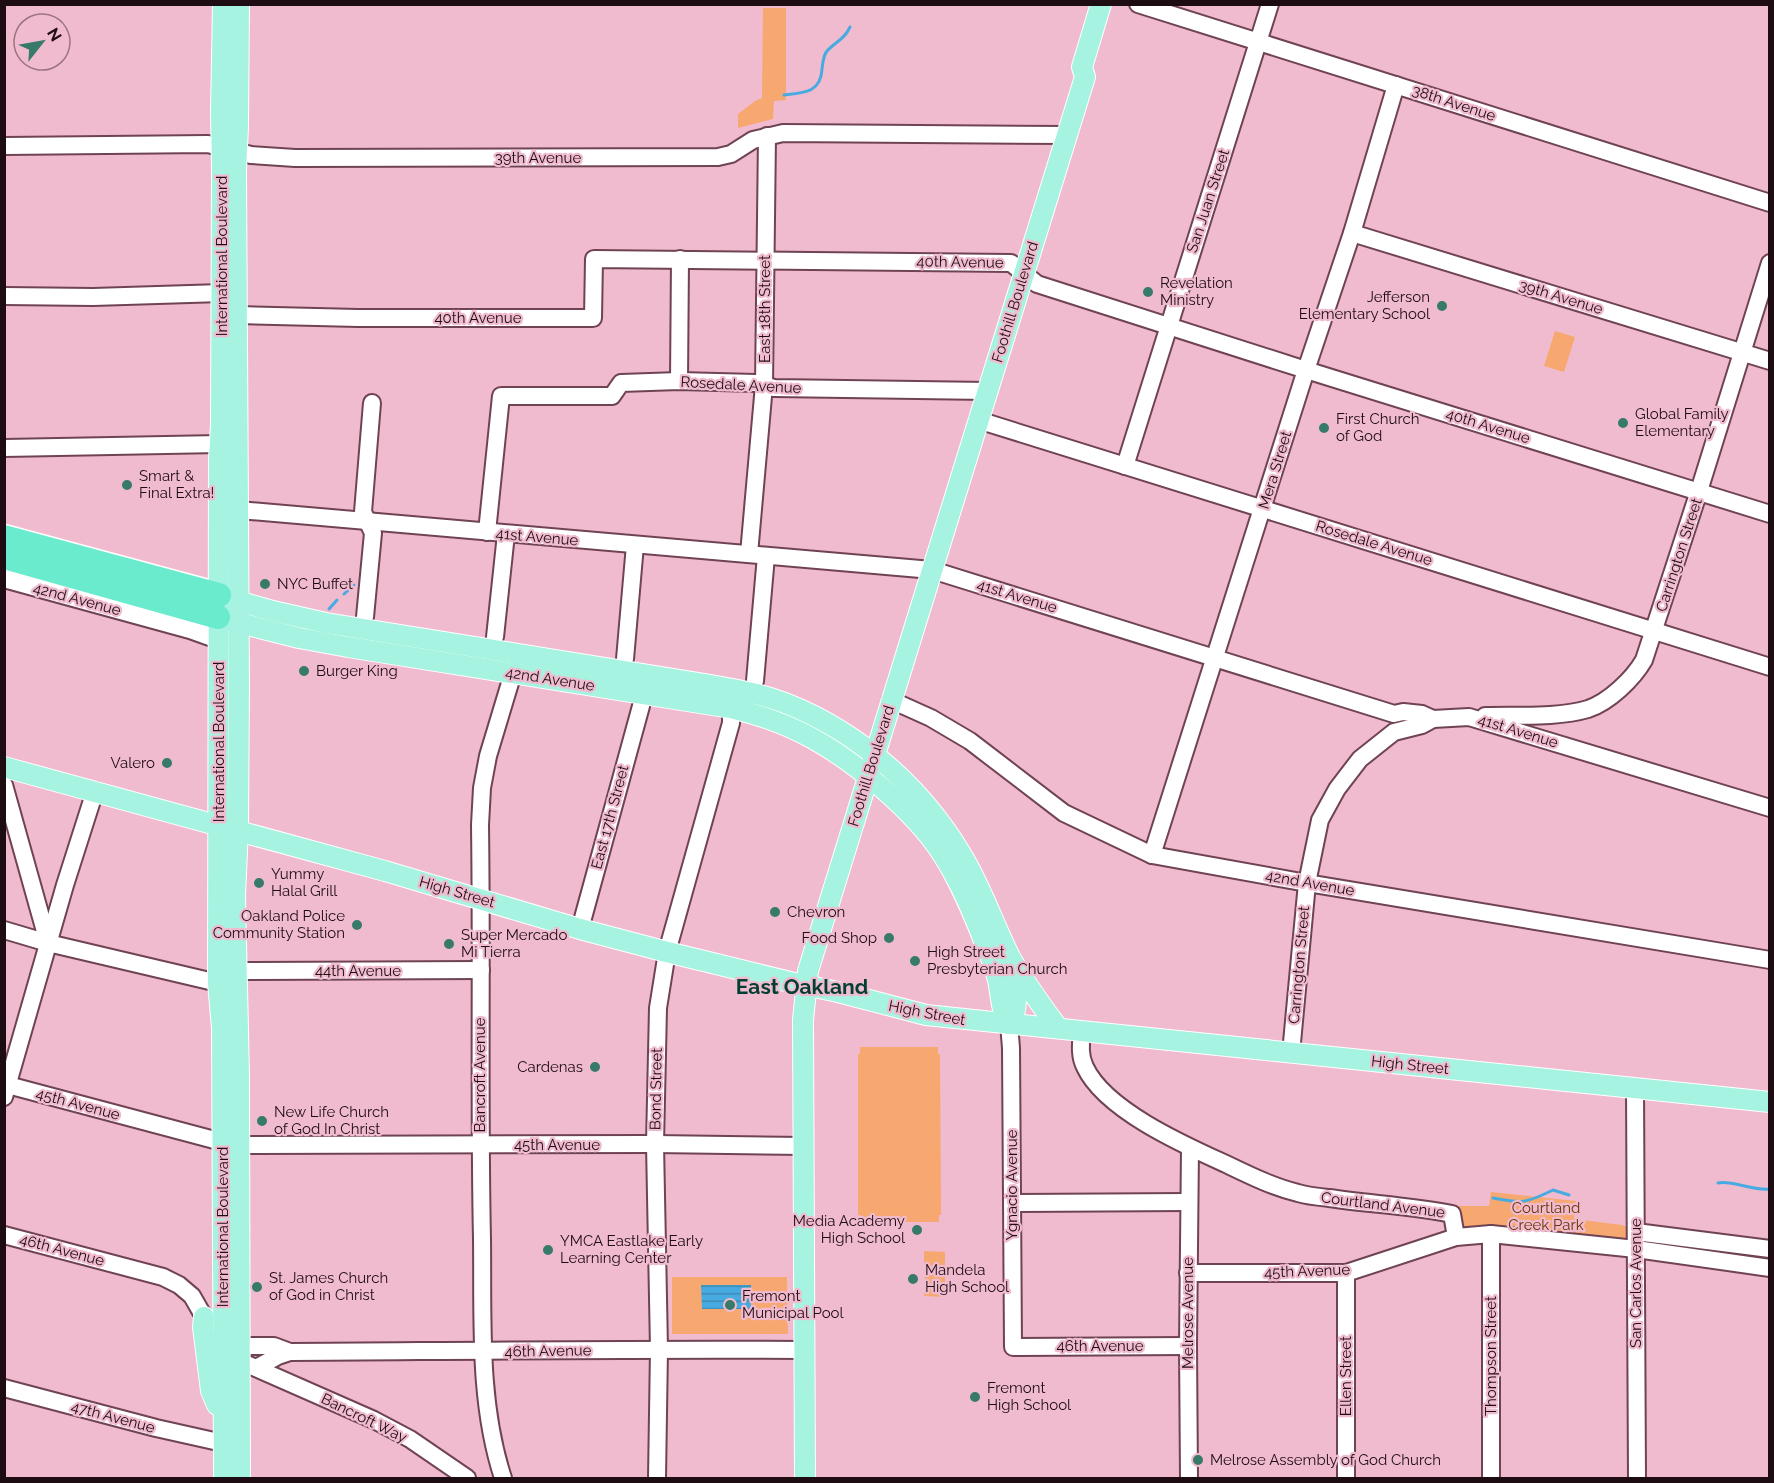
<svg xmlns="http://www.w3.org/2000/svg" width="1774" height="1483" viewBox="0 0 1774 1483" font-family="Raleway,sans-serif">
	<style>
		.park { fill: #f6a870 }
		.water { fill: url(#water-rules) }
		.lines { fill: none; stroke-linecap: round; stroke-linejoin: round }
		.stream { stroke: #47abe1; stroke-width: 3 }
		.minor-casing { stroke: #6f4354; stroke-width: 20 }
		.major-casing { stroke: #fff; stroke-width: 22 }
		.highway-casing { stroke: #fff; stroke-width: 27 }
		.minor { stroke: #fff; stroke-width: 16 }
		.major { stroke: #a6f3e1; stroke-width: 20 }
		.highway { stroke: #6bebcd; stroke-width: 24 }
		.poi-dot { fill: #387a6a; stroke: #f0bbce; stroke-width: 2 }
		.labels { text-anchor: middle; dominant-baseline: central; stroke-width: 4.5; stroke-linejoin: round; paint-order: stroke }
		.street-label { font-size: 15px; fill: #1e0c13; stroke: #f0bbce }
		.poi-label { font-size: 15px; fill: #1e0c13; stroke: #f0bbce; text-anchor: start }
		.park-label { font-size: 15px; fill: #683506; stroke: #f0bbce }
		.district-label { font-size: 21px; font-weight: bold; fill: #023e33; stroke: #f0bbce }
	</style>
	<defs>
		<pattern id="water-rules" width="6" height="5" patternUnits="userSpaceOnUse" patternTransform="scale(1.5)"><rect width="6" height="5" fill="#47abe1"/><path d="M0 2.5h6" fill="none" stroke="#3b8ab5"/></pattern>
	</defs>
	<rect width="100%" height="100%" fill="#f0bbce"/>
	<g class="park">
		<polygon points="763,8 786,8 786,100 774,101 773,119 738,128 738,114 755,101 762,98"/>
		<polygon points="1555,331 1575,337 1564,372 1544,366"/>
		<polygon points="860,1047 938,1047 938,1054 940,1054 941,1215 939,1215 939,1222 860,1222 860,1215 858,1215 858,1054 860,1054"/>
		<path d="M 1491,1192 L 1576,1201 L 1574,1219 L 1622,1225 L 1649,1238 L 1769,1252 L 1769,1263 L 1488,1227 C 1484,1227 1478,1226 1474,1226 C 1466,1227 1463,1231 1457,1223 L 1458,1206 L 1489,1206 Z"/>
		<polygon points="924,1251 945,1252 945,1273 924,1273"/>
		<polygon points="925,1275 945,1275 945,1297 924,1296"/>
		<polygon points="672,1277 787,1277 788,1334 672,1334"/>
	</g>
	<polygon class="water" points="701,1285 751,1285 751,1309 702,1309"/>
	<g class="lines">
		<g class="stream">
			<path d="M 784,95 C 803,93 821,93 822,69 C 823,62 823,56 827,51 C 835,42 845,39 850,27"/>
			<polyline points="344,594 354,585"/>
			<polyline points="329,609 337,600"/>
			<path d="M 1718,1183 C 1732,1180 1753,1191 1770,1189"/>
			<path d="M 1493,1198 C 1523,1204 1526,1203 1553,1190 L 1569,1195"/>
		</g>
		<defs>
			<g id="minor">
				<polyline points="1138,4 1770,203"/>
				<polyline points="4,146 208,144 251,155 295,158 718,157 731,154 753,140 783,133 1067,135"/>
				<polyline points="1352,233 1770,361"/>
				<polyline points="4,296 93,297 222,293"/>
				<polyline points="238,315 358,318 593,318 594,259 1011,263 1037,284 1306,370 1770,514"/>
				<polyline points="679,381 680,259"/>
				<polyline points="978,420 1770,667"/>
				<polyline points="4,448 220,444"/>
				<polyline points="1125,466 1270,4"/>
				<polyline points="239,510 932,570 1394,714 1403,712 1422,714 1433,719 1469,717 1770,808"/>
				<polyline points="487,532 501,396 612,396 621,383 679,381 756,383 774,388 988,391"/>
				<polyline points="749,554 764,385 767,136"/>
				<polyline points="4,579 190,630 218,640"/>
				<polyline points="365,617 373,533 363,512 372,403"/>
				<polyline points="495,637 506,534"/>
				<polyline points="625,659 635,545"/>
				<polyline points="755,681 766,556"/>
				<polyline points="891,700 931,718 970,741 1064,813 1152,855 1307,883 1770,960"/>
				<path d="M 1485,716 C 1517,715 1557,718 1588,709 C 1609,702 1633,679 1644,660 L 1699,491 L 1770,263"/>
				<polyline points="4,785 48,942"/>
				<polyline points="1152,855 1306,370 1352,233 1396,85"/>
				<polyline points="580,929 641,706"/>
				<polyline points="4,930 48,943 218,983"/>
				<polyline points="235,971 481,970"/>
				<polyline points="1009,1024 1011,1048 1013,1347 1188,1346"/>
				<path d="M 1082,1031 C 1081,1043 1079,1055 1085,1067 C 1105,1110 1184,1145 1226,1164 C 1249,1175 1273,1187 1298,1193 C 1308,1196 1319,1197 1329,1198 C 1370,1204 1412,1206 1452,1214 L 1456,1237"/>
				<polyline points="1291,1053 1307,883 1320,820 1337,789 1360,759 1394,732 1422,725 1433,719"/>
				<polyline points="4,1084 222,1142"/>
				<polyline points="1635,1088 1637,1478"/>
				<polyline points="4,1097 65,885 95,791"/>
				<polyline points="239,1145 655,1144 804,1146"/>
				<polyline points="1012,1203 1188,1202"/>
				<polyline points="1636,1232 1770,1249"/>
				<polyline points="1491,1234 1491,1478"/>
				<polyline points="4,1235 163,1277 179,1285 192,1296 204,1317 227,1346"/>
				<polyline points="1188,1273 1346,1273 1456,1237 1491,1234 1636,1249 1770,1268"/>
				<polyline points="239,1346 274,1346 290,1352"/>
				<polyline points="249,1365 374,1420 410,1439 467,1478"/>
				<path d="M 256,1368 L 278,1356 L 290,1352 C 462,1351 633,1349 805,1350"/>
				<polyline points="4,1388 156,1428 223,1443"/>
				<path d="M 503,1478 C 478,1402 483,1319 482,1239 C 479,1101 482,963 480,825 L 482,788 L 488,756 L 513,673"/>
				<polyline points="657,1478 659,1349 655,1144 658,1008 667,952 731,723 731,708"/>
				<polyline points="1189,1478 1188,1346 1190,1148"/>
				<polyline points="1346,1478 1346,1273"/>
			</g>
			<g id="major">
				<polyline points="223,4 221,111 222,170 221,424 219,459 218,983 222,1028 224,1478"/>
				<polyline points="239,4 238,126 236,170 239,685 238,830 235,895 239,1076 240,1478"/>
				<path d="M 227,598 L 273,611 L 326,623 L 705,684 C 732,689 759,693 785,703 C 862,733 928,793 968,866 C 984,895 995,927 1010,957 C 1024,982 1041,1005 1058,1028"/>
				<path d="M 228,620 L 299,638 L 348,647 L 731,708 C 794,723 834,747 882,788 C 905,808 927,830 943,855 C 961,883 974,915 986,946 C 991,957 995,968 998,980 C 1001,995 1001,1011 1009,1024"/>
				<polyline points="4,767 385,871 580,929 667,952 790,982 838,992 926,1015 1770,1102"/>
				<path d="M 1009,1024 C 1021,1009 1015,983 1010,966"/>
				<polyline points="204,1317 203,1327 211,1391 217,1405"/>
				<polyline points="805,1478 803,1020 808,971 1085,77 1082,67 1101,4"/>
			</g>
			<g id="highway">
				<polyline points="4,537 219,595"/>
				<polyline points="4,557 218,617"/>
			</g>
		</defs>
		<use href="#minor" class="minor-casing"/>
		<use href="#major" class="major-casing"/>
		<use href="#highway" class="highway-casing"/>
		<use href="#minor" class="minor"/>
		<use href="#major" class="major"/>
		<use href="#highway" class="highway"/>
	</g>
	<g class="poi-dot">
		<circle cx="1148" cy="292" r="6"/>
		<circle cx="1442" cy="306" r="6"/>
		<circle cx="1623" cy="423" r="6"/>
		<circle cx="1324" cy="428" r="6"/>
		<circle cx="127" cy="485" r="6"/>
		<circle cx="265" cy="584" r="6"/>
		<circle cx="304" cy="671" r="6"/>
		<circle cx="167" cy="763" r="6"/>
		<circle cx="259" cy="883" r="6"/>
		<circle cx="775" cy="912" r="6"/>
		<circle cx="357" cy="925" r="6"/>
		<circle cx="889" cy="938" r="6"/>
		<circle cx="449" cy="944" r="6"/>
		<circle cx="915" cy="961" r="6"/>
		<circle cx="595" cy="1067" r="6"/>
		<circle cx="262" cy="1121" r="6"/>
		<circle cx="917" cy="1230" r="6"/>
		<circle cx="548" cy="1250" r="6"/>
		<circle cx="913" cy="1279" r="6"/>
		<circle cx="257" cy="1287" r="6"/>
		<circle cx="730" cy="1305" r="6"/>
		<circle cx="975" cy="1397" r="6"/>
		<circle cx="1198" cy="1460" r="6"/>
	</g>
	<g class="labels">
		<g class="street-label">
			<text transform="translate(1454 103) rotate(18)">38th Avenue</text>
			<text x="538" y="158">39th Avenue</text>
			<text transform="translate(1208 201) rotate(-72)">San Juan Street</text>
			<text transform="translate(222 256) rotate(-90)">International Boulevard</text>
			<text transform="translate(960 262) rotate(1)">40th Avenue</text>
			<text transform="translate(1561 297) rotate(17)">39th Avenue</text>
			<text transform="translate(1015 302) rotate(-73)">Foothill Boulevard</text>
			<text transform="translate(765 309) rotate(-90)">East 18th Street</text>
			<text x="478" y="318">40th Avenue</text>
			<text transform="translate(741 385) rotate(3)">Rosedale Avenue</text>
			<text transform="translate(1488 426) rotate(17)">40th Avenue</text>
			<text transform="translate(1275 470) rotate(-73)">Mera Street</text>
			<text transform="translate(537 537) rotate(5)">41st Avenue</text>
			<text transform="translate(1374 543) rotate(17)">Rosedale Avenue</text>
			<text transform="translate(1679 555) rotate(-72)">Carrington Street</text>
			<text transform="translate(1017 596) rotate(17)">41st Avenue</text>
			<text transform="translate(77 599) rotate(15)">42nd Avenue</text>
			<text transform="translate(550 679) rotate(9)">42nd Avenue</text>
			<text transform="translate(1518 731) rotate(17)">41st Avenue</text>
			<text transform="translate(219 742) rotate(-90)">International Boulevard</text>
			<text transform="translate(871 766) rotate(-73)">Foothill Boulevard</text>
			<text transform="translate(610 817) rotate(-75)">East 17th Street</text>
			<text transform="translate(1310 883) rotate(10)">42nd Avenue</text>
			<text transform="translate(457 892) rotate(16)">High Street</text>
			<text transform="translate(1299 965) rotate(-85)">Carrington Street</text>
			<text x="358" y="971">44th Avenue</text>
			<text transform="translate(927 1013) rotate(11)">High Street</text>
			<text transform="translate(1410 1065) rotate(6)">High Street</text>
			<text transform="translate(480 1075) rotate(-90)">Bancroft Avenue</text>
			<text transform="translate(656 1089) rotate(-89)">Bond Street</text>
			<text transform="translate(78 1104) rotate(15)">45th Avenue</text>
			<text x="557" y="1145">45th Avenue</text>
			<text transform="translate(1012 1185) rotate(-90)">Ygnacio Avenue</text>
			<text transform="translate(1383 1205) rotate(7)">Courtland Avenue</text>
			<text transform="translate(223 1227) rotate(-90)">International Boulevard</text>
			<text transform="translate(62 1250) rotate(15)">46th Avenue</text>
			<text transform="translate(1307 1271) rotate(-2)">45th Avenue</text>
			<text transform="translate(1636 1283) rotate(-90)">San Carlos Avenue</text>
			<text transform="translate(1188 1313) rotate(-90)">Melrose Avenue</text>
			<text x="1100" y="1346">46th Avenue</text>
			<text transform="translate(548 1351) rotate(-1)">46th Avenue</text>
			<text transform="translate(1491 1356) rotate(-90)">Thompson Street</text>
			<text transform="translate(1346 1376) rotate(-90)">Ellen Street</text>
			<text transform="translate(113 1417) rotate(15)">47th Avenue</text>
			<text transform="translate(364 1418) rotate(26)">Bancroft Way</text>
		</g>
		<g class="poi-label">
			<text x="1160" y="283">Revelation<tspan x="1160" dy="17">Ministry</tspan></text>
			<text x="1430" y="297" text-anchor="end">Jefferson<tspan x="1430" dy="17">Elementary School</tspan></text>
			<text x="1635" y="414">Global Family<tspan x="1635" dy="17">Elementary</tspan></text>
			<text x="1336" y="419">First Church<tspan x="1336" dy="17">of God</tspan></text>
			<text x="139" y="476">Smart &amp;<tspan x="139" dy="17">Final Extra!</tspan></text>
			<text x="277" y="584">NYC Buffet</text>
			<text x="316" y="671">Burger King</text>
			<text x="155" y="763" text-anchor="end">Valero</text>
			<text x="271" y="874">Yummy<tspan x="271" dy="17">Halal Grill</tspan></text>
			<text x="787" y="912">Chevron</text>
			<text x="345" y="916" text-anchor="end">Oakland Police<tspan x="345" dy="17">Community Station</tspan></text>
			<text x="461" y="935">Super Mercado<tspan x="461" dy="17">Mi Tierra</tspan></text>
			<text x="877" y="938" text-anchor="end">Food Shop</text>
			<text x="927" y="952">High Street<tspan x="927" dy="17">Presbyterian Church</tspan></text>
			<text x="583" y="1067" text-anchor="end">Cardenas</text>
			<text x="274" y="1112">New Life Church<tspan x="274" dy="17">of God In Christ</tspan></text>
			<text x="905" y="1221" text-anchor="end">Media Academy<tspan x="905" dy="17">High School</tspan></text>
			<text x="560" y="1241">YMCA Eastlake Early<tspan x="560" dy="17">Learning Center</tspan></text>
			<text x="925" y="1270">Mandela<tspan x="925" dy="17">High School</tspan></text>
			<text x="269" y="1278">St. James Church<tspan x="269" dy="17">of God in Christ</tspan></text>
			<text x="742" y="1296">Fremont<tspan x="742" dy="17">Municipal Pool</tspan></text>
			<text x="987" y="1388">Fremont<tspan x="987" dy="17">High School</tspan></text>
			<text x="1210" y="1460">Melrose Assembly of God Church</text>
		</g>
		<g class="park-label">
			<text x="1546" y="1208">Courtland<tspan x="1546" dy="17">Creek Park</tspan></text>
		</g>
		<g class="district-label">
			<text x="802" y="986">East Oakland</text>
		</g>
	</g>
	<rect width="1774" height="1483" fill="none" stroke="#1e0c13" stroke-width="12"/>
	<g transform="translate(42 42) rotate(59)"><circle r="28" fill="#f0bbce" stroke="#9c7583" stroke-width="1.5"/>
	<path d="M0-4.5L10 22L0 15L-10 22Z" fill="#387a6a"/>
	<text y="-9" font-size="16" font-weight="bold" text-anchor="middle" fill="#1e0c13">N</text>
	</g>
</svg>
